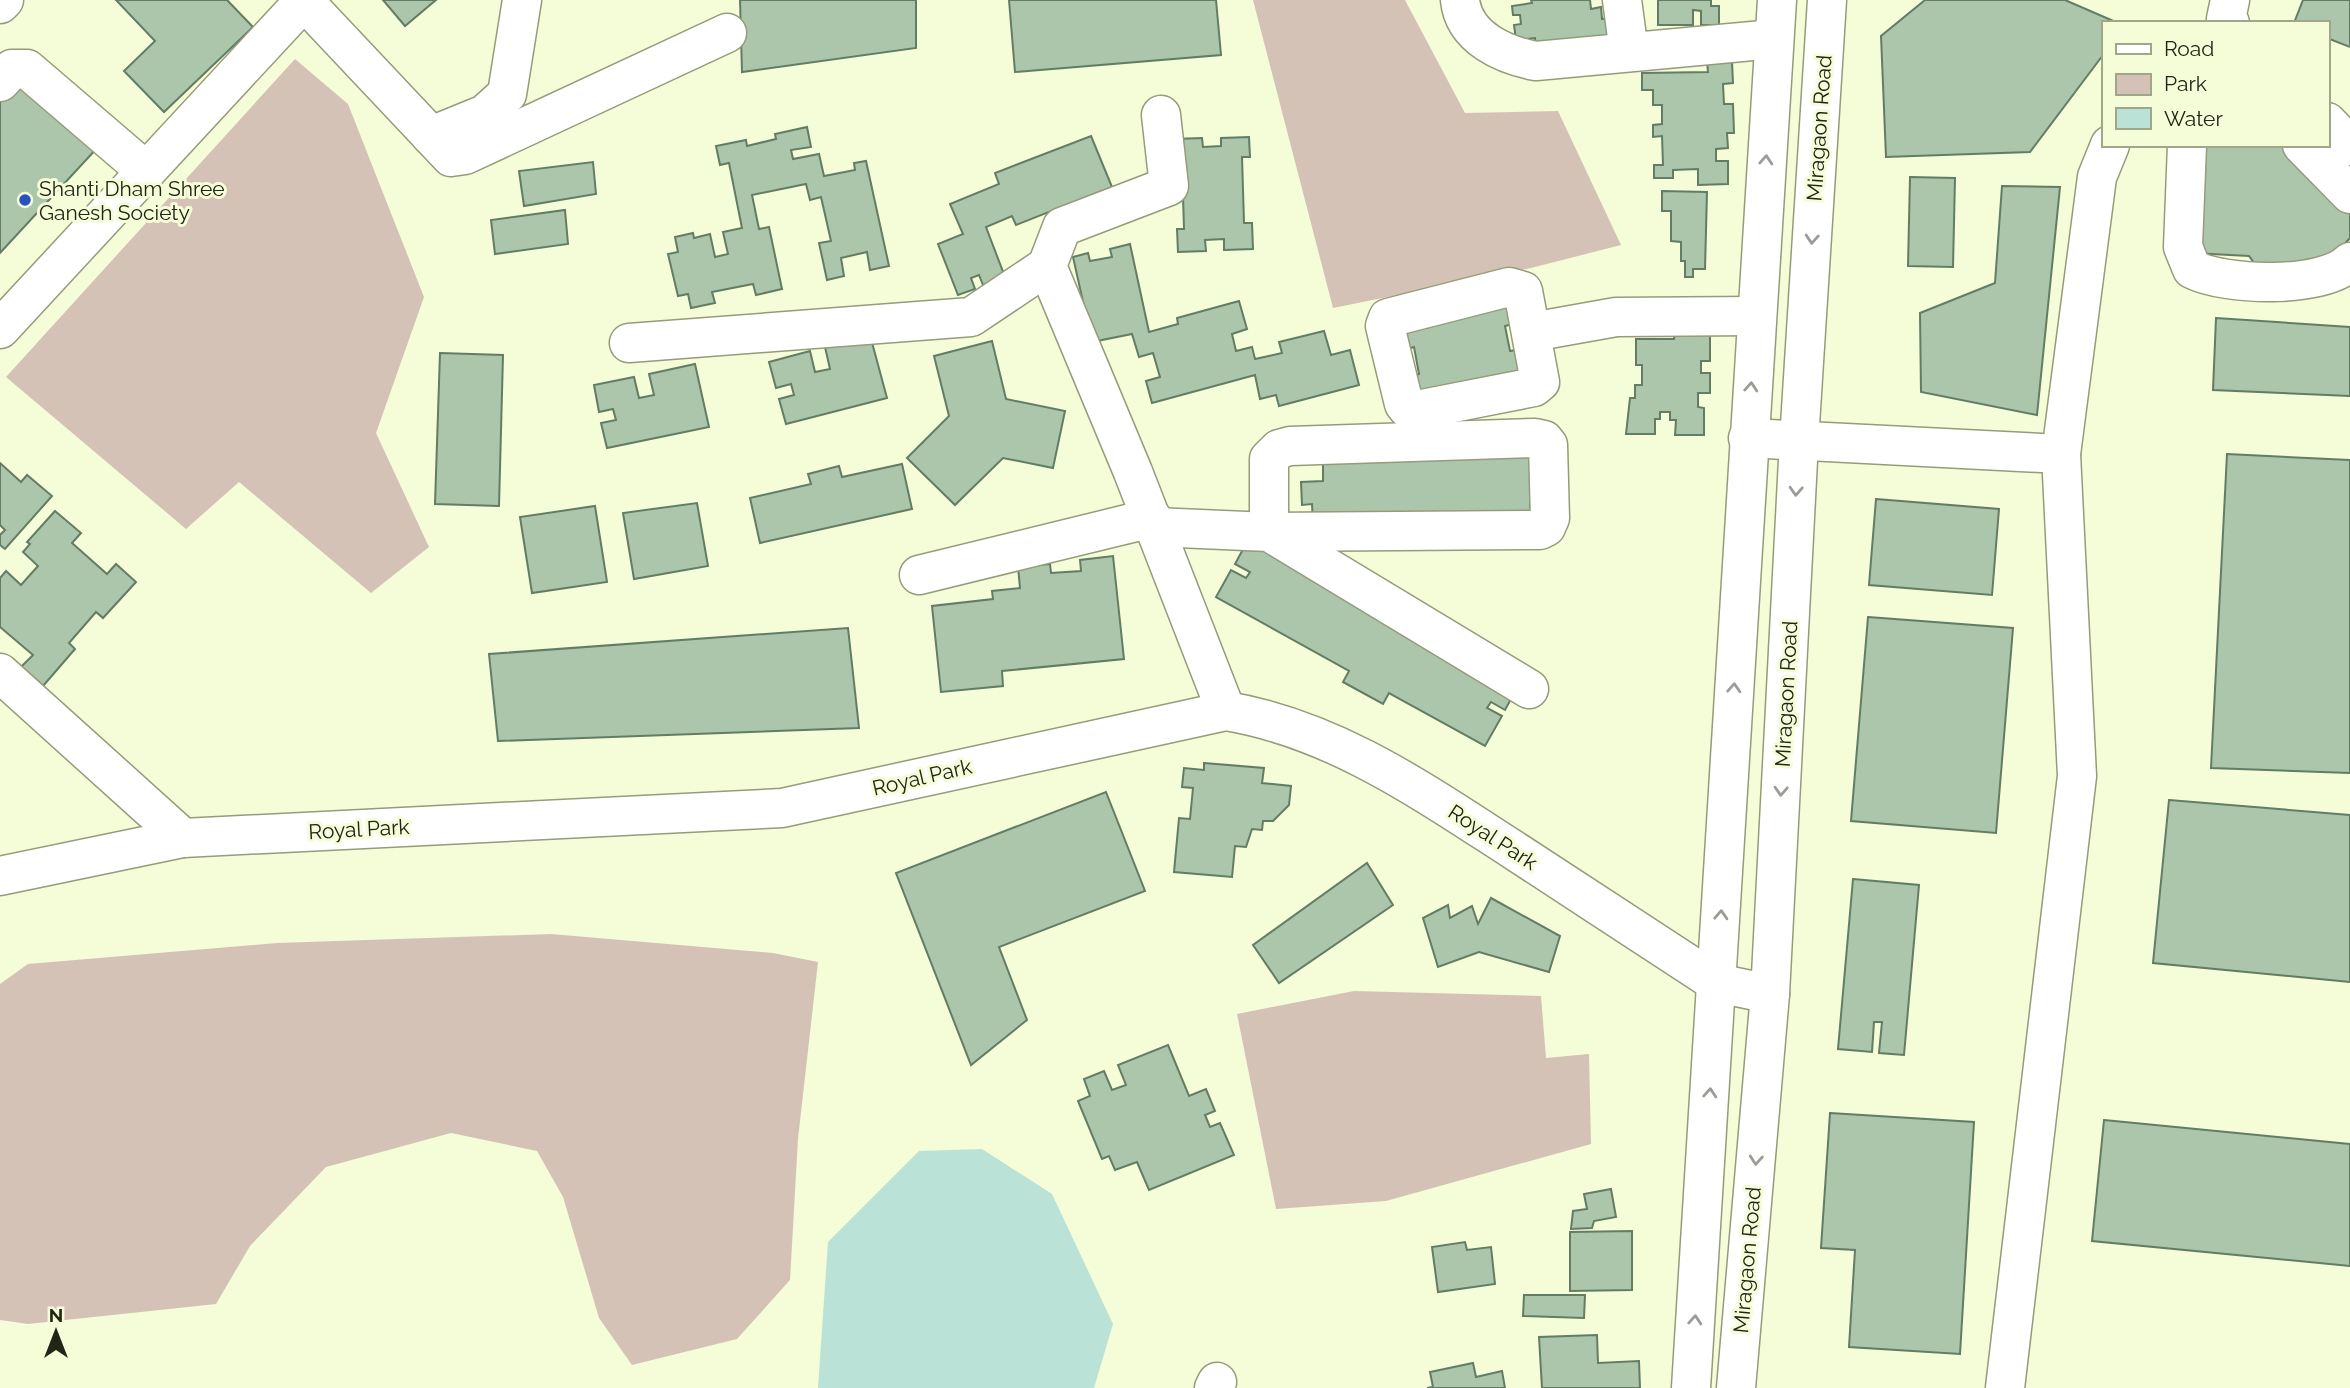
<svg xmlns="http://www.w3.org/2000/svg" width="2350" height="1388" viewBox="0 0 2350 1388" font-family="Raleway,sans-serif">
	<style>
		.green { fill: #d5c2b6 }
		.water { fill: #bbe2d6 }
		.building { fill: #acc6ac; stroke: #637c64; stroke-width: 2 }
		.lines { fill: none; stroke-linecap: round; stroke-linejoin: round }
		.minor-casing { stroke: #969b7b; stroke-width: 41 }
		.major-casing { stroke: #969b7b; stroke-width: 41 }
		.minor { stroke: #fff; stroke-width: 38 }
		.major { stroke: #fff; stroke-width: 38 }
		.oneway { stroke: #9c9c97 }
		.poi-dot { fill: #2b50bf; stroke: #f5fcd8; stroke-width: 2.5 }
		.labels { text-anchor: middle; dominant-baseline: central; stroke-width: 6; stroke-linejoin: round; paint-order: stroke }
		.street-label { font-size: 21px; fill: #222417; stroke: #f5fcd8 }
		.poi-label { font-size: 21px; fill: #222417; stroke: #f5fcd8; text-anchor: start }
	</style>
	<rect width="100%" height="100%" fill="#f5fcd8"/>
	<g class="green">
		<polygon points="1253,0 1405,0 1465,113 1558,111 1621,245 1531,268 1333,308"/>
		<polygon points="295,59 348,104 424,297 376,433 429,547 371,593 239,482 186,529 6,377"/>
		<polygon points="551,934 773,953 818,962 798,1139 790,1280 737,1339 632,1365 599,1318 563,1197 537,1151 451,1133 326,1167 250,1246 216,1304 28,1324 0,1320 0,984 28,964 277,943"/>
		<polygon points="1354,991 1541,996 1546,1058 1589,1054 1591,1144 1386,1201 1276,1209 1237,1014"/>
	</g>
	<polygon class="water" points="982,1149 1052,1194 1113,1324 1094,1388 818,1388 828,1242 919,1151"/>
	<g class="building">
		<polygon points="116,0 227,0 253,27 164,112 124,71 155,41"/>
		<polygon points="383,0 436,0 405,26"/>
		<polygon points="740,0 916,0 916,48 742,72"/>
		<polygon points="1009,0 1216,0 1221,55 1015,72"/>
		<polygon points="1531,0 1590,0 1591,9 1601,7 1602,19 1613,17 1616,41 1536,51 1535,38 1516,40 1514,25 1521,24 1520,15 1513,15 1512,6 1532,3"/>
		<polygon points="1658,0 1711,0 1711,6 1719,6 1719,25 1701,25 1701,11 1693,10 1693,25 1658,25"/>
		<polygon points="1925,0 2065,0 2118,23 2103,23 2103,55 2030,152 1886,157 1881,36"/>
		<polygon points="2303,0 2350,0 2350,47 2327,38 2327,23 2294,23"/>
		<polygon points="1707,62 1732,62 1733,83 1723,84 1724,104 1733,104 1734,133 1727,133 1728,148 1716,149 1716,161 1728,161 1728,184 1698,185 1698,169 1673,170 1673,178 1654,178 1654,165 1663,165 1662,136 1653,137 1653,125 1662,124 1662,105 1653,105 1653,90 1642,90 1642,73 1708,72"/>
		<polygon points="19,77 98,147 0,253 0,97"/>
		<polygon points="807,127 811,147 791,150 793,159 819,154 824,176 855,170 854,163 866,161 889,266 870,270 867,252 841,258 844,276 827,280 819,243 831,241 821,197 810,200 806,184 752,195 759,229 769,227 782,289 756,295 753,284 712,292 715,303 691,308 688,294 678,296 668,254 678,252 675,237 693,233 694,238 710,234 715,257 728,254 723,232 742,228 729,163 720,165 716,146 746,140 747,146 776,139 775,134"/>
		<polygon points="1091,136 1112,187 1016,225 1012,216 986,227 1005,277 983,285 979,275 971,278 975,289 958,295 938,244 963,234 950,204 999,184 995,173"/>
		<polygon points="1249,137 1250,157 1242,157 1244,223 1252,223 1253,249 1224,250 1224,239 1205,240 1206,251 1178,252 1177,229 1184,229 1182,163 1174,139 1202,138 1203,147 1221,146 1221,138"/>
		<polygon points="2197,145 2290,145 2350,205 2350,238 2341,248 2347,253 2265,278 2249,256 2192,253"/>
		<polygon points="593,162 596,194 524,206 519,171"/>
		<polygon points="1910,177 1955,178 1953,267 1908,266"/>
		<polygon points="2002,186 2060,187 2037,415 1921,392 1920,313 1995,283"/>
		<polygon points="1662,191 1707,192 1705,269 1693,269 1693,277 1685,277 1685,261 1681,261 1681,242 1671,241 1671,211 1662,211"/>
		<polygon points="565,210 568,244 495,254 491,220"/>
		<polygon points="1130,244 1149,332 1178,324 1177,318 1239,301 1247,329 1232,334 1236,351 1252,347 1255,359 1282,353 1279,342 1324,331 1331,355 1350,350 1359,385 1279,406 1276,395 1260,399 1255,375 1152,403 1146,381 1160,377 1153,353 1139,357 1132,334 1092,342 1073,257 1088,253 1090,261 1112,257 1110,249"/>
		<polygon points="1511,296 1518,323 1505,326 1510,351 1522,349 1529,376 1414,403 1408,377 1419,374 1414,347 1403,350 1397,323"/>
		<polygon points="2216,318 2350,327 2350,396 2213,390"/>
		<polygon points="1675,330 1710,331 1710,361 1701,361 1701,373 1710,373 1710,393 1698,393 1698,407 1704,408 1704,435 1675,435 1676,420 1670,420 1670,412 1660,412 1660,419 1655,419 1655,434 1626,434 1630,398 1635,398 1635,385 1642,385 1642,365 1636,365 1636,339 1674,339"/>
		<polygon points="870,335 887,398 786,424 779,399 794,395 791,384 776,388 769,362 810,351 815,372 830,369 825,347"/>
		<polygon points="992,341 1006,399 1065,411 1053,468 1003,458 955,505 907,458 949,416 934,356"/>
		<polygon points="440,353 503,355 499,506 435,504"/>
		<polygon points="695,364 709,427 607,448 601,423 616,420 613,409 599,412 594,385 634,377 639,398 654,395 649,374"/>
		<polygon points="1536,444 1530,471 1530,507 1537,507 1537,522 1313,525 1312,504 1302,505 1301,482 1323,481 1323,459"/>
		<polygon points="2227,454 2350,460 2350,773 2211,768"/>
		<polygon points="0,463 21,482 27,475 52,496 5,549 0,545 0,535 5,530 0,525"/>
		<polygon points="902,464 912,509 760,543 750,498 811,484 808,474 839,466 842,477"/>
		<polygon points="1876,499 1999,509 1992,595 1869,585"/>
		<polygon points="697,503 708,566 634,579 623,513"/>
		<polygon points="595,506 607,582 532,593 520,517"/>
		<polygon points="55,511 81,533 72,543 107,574 116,564 136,582 103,618 96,612 69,643 75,649 43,686 21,667 33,655 0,627 0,578 6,571 21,585 38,566 23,552 30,544 27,542"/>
		<polygon points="1248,540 1517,688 1505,710 1491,702 1487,708 1502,716 1485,746 1389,693 1383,704 1343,682 1349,671 1216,597 1231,570 1246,578 1250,572 1235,564"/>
		<polygon points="1113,556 1124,659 1002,671 1003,686 941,692 932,606 993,599 992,591 1020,588 1018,567 1050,564 1051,573 1081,571 1080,560"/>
		<polygon points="1868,617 2013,628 1996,833 1851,821"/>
		<polygon points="848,628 859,728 498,741 489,654"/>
		<polygon points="1204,763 1264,768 1262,783 1291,786 1289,805 1273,821 1263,821 1262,830 1252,829 1246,847 1235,846 1232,877 1174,872 1179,818 1190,819 1193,788 1182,787 1184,768 1204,770"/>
		<polygon points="1106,792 1145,891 999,947 1027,1020 971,1065 896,873"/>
		<polygon points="2169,800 2350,815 2350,982 2153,963"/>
		<polygon points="1367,863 1393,905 1279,983 1253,945"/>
		<polygon points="1853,879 1919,885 1904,1055 1879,1053 1882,1022 1874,1022 1872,1052 1838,1049"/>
		<polygon points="1491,898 1560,936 1549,972 1479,952 1438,967 1423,918 1448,905 1450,918 1472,906 1478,924"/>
		<polygon points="1168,1045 1189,1096 1206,1089 1215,1111 1205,1115 1210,1127 1220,1123 1234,1155 1149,1190 1137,1162 1115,1170 1109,1156 1102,1159 1078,1101 1090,1096 1084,1079 1104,1071 1112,1090 1126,1085 1118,1065"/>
		<polygon points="1830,1113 1974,1122 1960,1354 1849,1347 1855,1250 1821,1248"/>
		<polygon points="2104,1120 2350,1144 2350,1266 2092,1241"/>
		<polygon points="1611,1189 1616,1217 1594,1221 1592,1228 1571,1229 1573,1211 1587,1209 1584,1194"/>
		<polygon points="1632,1231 1632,1290 1570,1291 1570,1232"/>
		<polygon points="1465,1242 1467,1250 1491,1247 1495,1284 1438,1292 1432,1247"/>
		<polygon points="1524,1295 1585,1295 1584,1318 1523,1316"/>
		<polygon points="1597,1335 1598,1363 1639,1361 1640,1388 1542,1388 1539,1337"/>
		<polygon points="1473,1363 1476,1377 1502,1371 1505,1388 1427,1388 1433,1387 1430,1372"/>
	</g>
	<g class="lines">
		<defs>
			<g id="minor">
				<polyline points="303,0 451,157 465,155 727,33"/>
				<path d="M 1460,0 C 1464,38 1504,55 1536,61 L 1774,39"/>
				<polyline points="1622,0 1629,52"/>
				<polyline points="0,4 4,0"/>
				<polyline points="2230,23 2226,19 2230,0"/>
				<polyline points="0,82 12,69 27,69 146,171"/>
				<polyline points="1161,115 1169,186 1062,227 1047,266 1133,472 1226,711"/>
				<polyline points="2327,122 2350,146"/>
				<polyline points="431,136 485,114 507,94 522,0"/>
				<path d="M 2187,145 L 2183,247 L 2192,269 C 2225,286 2323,289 2350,262"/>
				<polyline points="2302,145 2350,194"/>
				<polygon points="1509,287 1523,291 1540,382 1534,387 1422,409 1408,409 1404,404 1385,326 1388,318"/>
				<polyline points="0,329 304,1"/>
				<polyline points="1532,332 1616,317 1756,316"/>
				<polyline points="629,343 971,317 1047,266"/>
				<polygon points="1535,438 1544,440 1548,445 1550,518 1546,527 1540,530 1269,532 1269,459 1279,449 1290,446"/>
				<polyline points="1748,438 2061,454"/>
				<polyline points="1155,527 1269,532 1529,689"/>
				<polyline points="919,575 1152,518"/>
				<polyline points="0,673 183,838"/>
				<path d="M 0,876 L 183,838 L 782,808 L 1226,711 C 1334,729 1422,791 1512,849 C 1580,894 1649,938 1717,983 L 1770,994"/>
				<polyline points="1214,1388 1217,1382"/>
				<polyline points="2005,1388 2077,776 2061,454 2097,177 2110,145"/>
			</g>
			<g id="major">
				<polyline points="1691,1388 1777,0"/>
				<polyline points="1736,1388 1770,994 1799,441 1827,0"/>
			</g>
		</defs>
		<use href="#minor" class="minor-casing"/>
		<use href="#major" class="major-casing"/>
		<use href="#minor" class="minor"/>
		<use href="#major" class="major"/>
	</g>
	<defs><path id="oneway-chevron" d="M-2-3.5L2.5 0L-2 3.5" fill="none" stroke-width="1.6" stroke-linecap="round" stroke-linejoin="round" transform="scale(1.75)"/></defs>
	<g class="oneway">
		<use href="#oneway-chevron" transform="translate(1766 160) rotate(-86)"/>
		<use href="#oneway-chevron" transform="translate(1812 239) rotate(94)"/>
		<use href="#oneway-chevron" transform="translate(1751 387) rotate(-86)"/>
		<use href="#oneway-chevron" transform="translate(1796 491) rotate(93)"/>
		<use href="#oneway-chevron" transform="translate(1734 688) rotate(-87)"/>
		<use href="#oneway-chevron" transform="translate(1781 791) rotate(93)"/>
		<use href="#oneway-chevron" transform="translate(1721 915) rotate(-87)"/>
		<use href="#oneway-chevron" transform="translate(1710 1093) rotate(-86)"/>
		<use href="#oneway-chevron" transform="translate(1756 1160) rotate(95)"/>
		<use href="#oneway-chevron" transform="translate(1695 1320) rotate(-86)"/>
	</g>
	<circle class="poi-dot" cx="25" cy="200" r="7"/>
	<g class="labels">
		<g class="street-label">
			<text transform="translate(1819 128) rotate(-86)">Miragaon Road</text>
			<text transform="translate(1786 694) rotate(-87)">Miragaon Road</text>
			<text transform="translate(922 777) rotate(-13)">Royal Park</text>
			<text transform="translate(359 829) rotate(-3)">Royal Park</text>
			<text transform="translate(1493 837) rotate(33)">Royal Park</text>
			<text transform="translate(1747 1260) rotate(-85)">Miragaon Road</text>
		</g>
		<g class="poi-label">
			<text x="39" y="188">Shanti Dham Shree<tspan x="39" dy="24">Ganesh Society</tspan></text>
		</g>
	</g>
	<rect x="2102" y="21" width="228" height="126" fill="#f5fcd8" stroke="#a1a68b" stroke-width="2"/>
	<rect x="2116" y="44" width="35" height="10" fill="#ffffff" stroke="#a1a68b" stroke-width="2"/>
	<text x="2164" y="56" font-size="21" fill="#222417">Road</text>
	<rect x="2116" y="74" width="35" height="21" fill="#d5c2b6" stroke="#a1a68b" stroke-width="2"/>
	<text x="2164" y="91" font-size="21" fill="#222417">Park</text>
	<rect x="2116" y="108" width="35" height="21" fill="#bbe2d6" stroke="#a1a68b" stroke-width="2"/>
	<text x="2164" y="126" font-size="21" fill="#222417">Water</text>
	<g transform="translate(56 1332)" stroke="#f5fcd8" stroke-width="5" paint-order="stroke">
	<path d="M0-5L12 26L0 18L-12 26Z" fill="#222417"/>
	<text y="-10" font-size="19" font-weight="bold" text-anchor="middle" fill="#222417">N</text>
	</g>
</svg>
